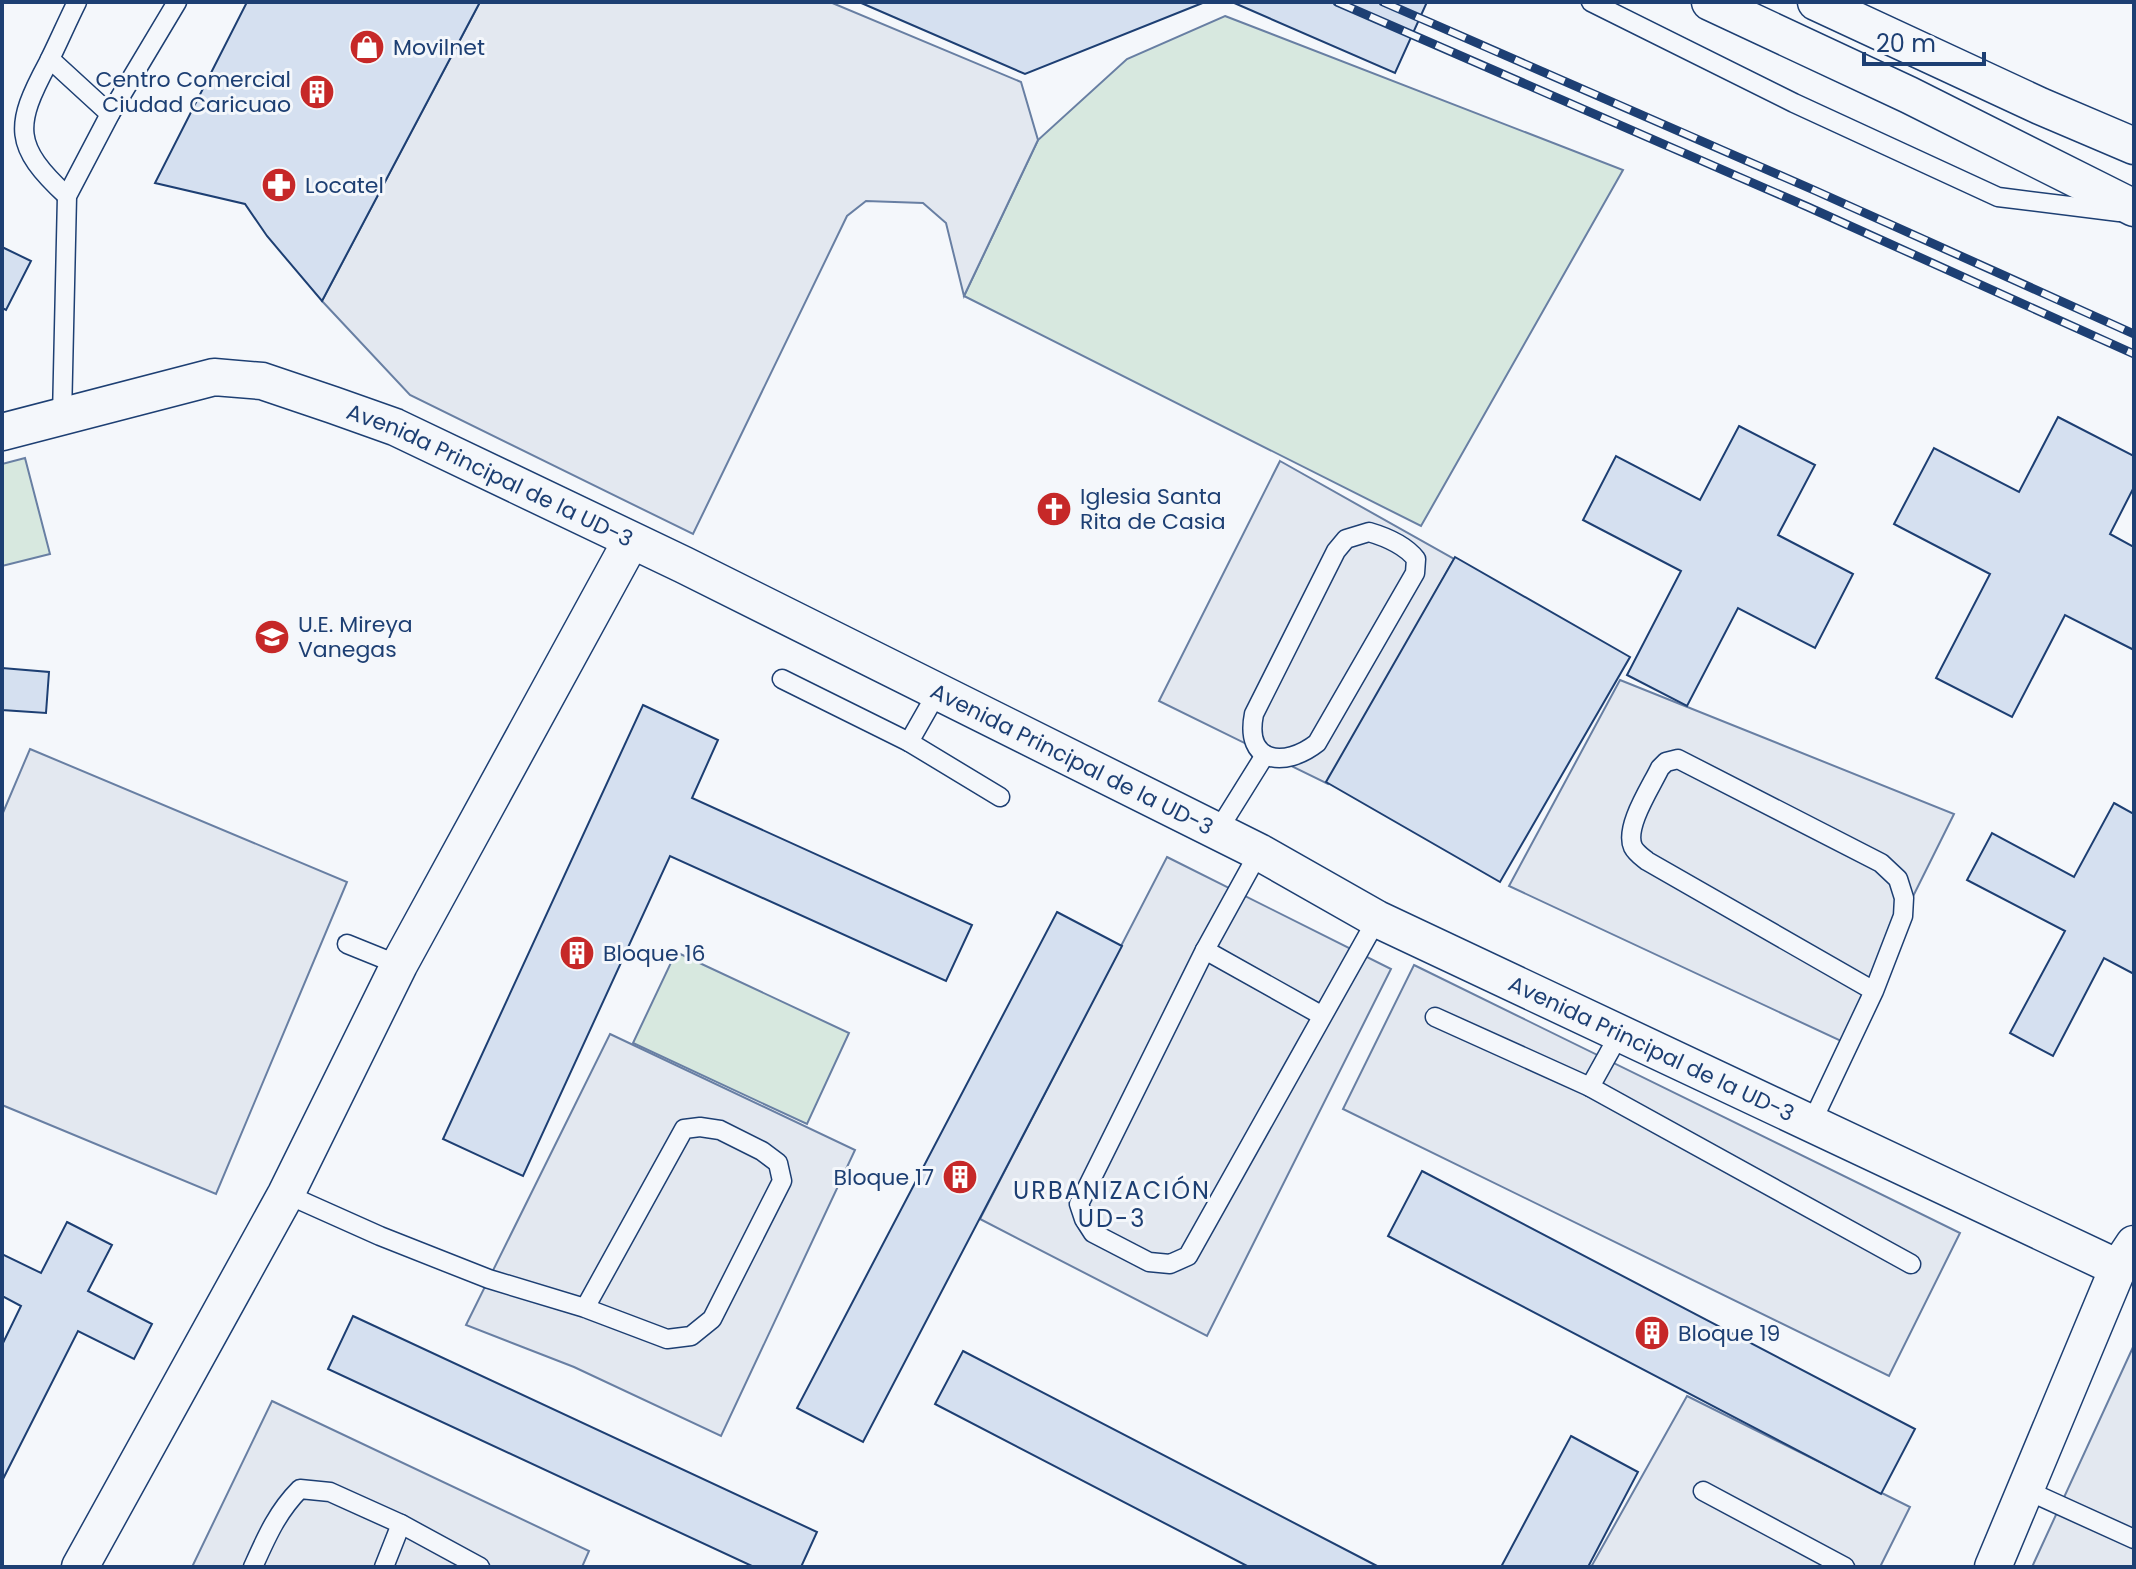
<svg xmlns="http://www.w3.org/2000/svg" width="2136" height="1569" viewBox="0 0 2136 1569" font-family="Poppins,sans-serif">
	<style>
		.green { fill: #d7e8df; stroke: #687fa3; stroke-width: 2 }
		.parking { fill: #e3e8f0; stroke: #687fa3; stroke-width: 2 }
		.building { fill: #d5e0f0; stroke: #1d3f73; stroke-width: 2 }
		.lines { fill: none; stroke-linecap: round; stroke-linejoin: round }
		.service-casing { stroke: #1d3f73; stroke-width: 21 }
		.minor-casing { stroke: #1d3f73; stroke-width: 39 }
		.service { stroke: #f4f7fb; stroke-width: 18 }
		.minor { stroke: #f4f7fb; stroke-width: 36 }
		.rail-casing { stroke: #1d3f73; stroke-width: 9 }
		.rail { stroke: #f4f7fb; stroke-width: 6; stroke-dasharray: 18; stroke-linecap: butt }
		.labels { text-anchor: middle; dominant-baseline: central; stroke-width: 6; stroke-linejoin: round; paint-order: stroke }
		.poi-label { font-size: 22px; fill: #1d3f73; stroke: #f4f7fb; text-anchor: start }
		.street-label { font-size: 22px; fill: #1d3f73; stroke: #f4f7fb }
		.neighbourhood-label { font-size: 24px; letter-spacing: 2px; fill: #1d3f73; stroke: #f4f7fb }
	</style>
	<rect width="100%" height="100%" fill="#f4f7fb"/>
	<g class="green">
		<polygon points="1225,16 1623,170 1421,526 964,296 1038,140 1127,59"/>
		<polygon points="25,458 50,554 2,566 2,464"/>
		<polygon points="676,952 849,1033 807,1124 633,1043"/>
	</g>
	<g class="parking">
		<polygon points="480,2 830,2 1021,82 1038,140 964,296 946,223 923,203 866,201 847,216 693,534 410,395 322,301"/>
		<polygon points="1280,461 1454,559 1328,784 1159,701"/>
		<polygon points="1620,680 1954,814 1841,1041 1509,886"/>
		<polygon points="30,749 347,882 216,1194 2,1105 2,815"/>
		<polygon points="1167,857 1391,969 1207,1336 980,1219"/>
		<polygon points="1414,965 1960,1233 1889,1376 1343,1109"/>
		<polygon points="610,1034 855,1150 721,1436 574,1367 466,1325"/>
		<polygon points="2134,1345 2134,1567 2032,1567"/>
		<polygon points="1687,1396 1910,1507 1880,1567 1591,1567"/>
		<polygon points="272,1401 589,1551 582,1567 192,1567"/>
	</g>
	<g class="building">
		<polygon points="247,2 480,2 322,301 267,236 245,204 155,183"/>
		<polygon points="859,2 1205,2 1025,74"/>
		<polygon points="1232,2 1427,2 1395,73"/>
		<polygon points="2,247 31,261 6,310 2,308"/>
		<polygon points="2058,417 2134,456 2134,487 2110,534 2134,547 2134,650 2065,615 2012,717 1936,678 1990,574 1894,524 1934,448 2019,492"/>
		<polygon points="1739,426 1815,465 1778,535 1853,574 1815,648 1738,608 1687,706 1627,675 1681,571 1583,520 1616,456 1700,500"/>
		<polygon points="1455,557 1630,657 1500,882 1326,782"/>
		<polygon points="2,668 49,672 46,713 2,710"/>
		<polygon points="643,705 718,740 692,798 972,925 946,981 670,856 523,1176 443,1139"/>
		<polygon points="2114,803 2134,814 2134,974 2104,958 2053,1056 2010,1033 2065,931 1967,880 1992,833 2074,877"/>
		<polygon points="1057,912 1122,946 863,1442 797,1408"/>
		<polygon points="1422,1171 1915,1429 1881,1494 1388,1236"/>
		<polygon points="67,1222 112,1245 88,1291 152,1324 134,1359 78,1331 2,1481 2,1345 21,1306 2,1296 2,1254 41,1273"/>
		<polygon points="353,1316 817,1532 801,1567 754,1567 328,1369"/>
		<polygon points="963,1351 1379,1567 1249,1567 935,1404"/>
		<polygon points="1571,1436 1638,1472 1588,1567 1501,1567"/>
	</g>
	<g class="lines">
		<defs>
			<g id="service">
				<polyline points="1591,2 1794,103 1998,197 2119,212"/>
				<polyline points="50,59 110,114"/>
				<path d="M 67,196 C 13,146 14,126 48,63 C 58,43 67,22 77,2"/>
				<polyline points="62,417 67,196 110,114 177,2"/>
				<path d="M 1369,532 C 1386,537 1405,545 1416,559 L 1415,573 L 1317,743 C 1285,768 1244,764 1254,714 L 1336,551 L 1346,539 Z"/>
				<polyline points="782,679 909,742 1000,797"/>
				<polyline points="909,742 938,691"/>
				<polyline points="1217,832 1265,755"/>
				<polyline points="1259,852 1205,950 1079,1204 1084,1219 1093,1233 1149,1262 1170,1264 1188,1256 1377,919"/>
				<polyline points="347,944 399,965"/>
				<polyline points="1205,950 1321,1015"/>
				<polyline points="1435,1017 1590,1087 1911,1264"/>
				<polyline points="1590,1087 1620,1033"/>
				<path d="M 1811,1124 L 1874,991 L 1903,916 L 1904,898 L 1898,879 L 1881,863 L 1678,759 L 1666,762 L 1660,768 C 1651,787 1624,827 1633,847 C 1636,853 1642,857 1647,861 L 1874,991"/>
				<polyline points="286,1194 380,1236 489,1279 585,1308 667,1339 691,1336 712,1319 782,1181 778,1163 762,1151 720,1130 700,1127 684,1129 585,1308"/>
				<polyline points="2026,1490 2134,1539"/>
				<polyline points="1703,1491 1845,1567"/>
				<path d="M 253,1567 C 266,1538 277,1512 300,1489 L 330,1492 L 401,1524 L 480,1567"/>
				<polyline points="384,1567 401,1524"/>
			</g>
			<g id="minor">
				<polyline points="1710,2 1909,95 2134,208"/>
				<polyline points="1816,2 2040,106 2134,146"/>
				<path id="s1" d="M 2,432 L 214,377 L 262,381 L 333,405 L 395,427 L 684,565 L 1259,852 L 1377,919 L 2118,1268"/>
				<polyline points="80,1567 286,1194 399,965 631,541"/>
				<polyline points="1993,1567 2118,1268 2134,1244"/>
			</g>
		</defs>
		<use href="#service" class="service-casing"/>
		<use href="#minor" class="minor-casing"/>
		<use href="#service" class="service"/>
		<use href="#minor" class="minor"/>
		<defs>
			<g id="rail">
				<polyline points="1337,2 1808,207 2134,354"/>
				<polyline points="1383,2 1816,191 2134,334"/>
			</g>
		</defs>
		<use href="#rail" class="rail-casing"/>
		<use href="#rail" class="rail"/>
	</g>
	<defs>
		<symbol id="shop-disc" viewBox="-11 -11 22 22"><circle r="9.5" fill="#c62828" stroke="#f4f7fb"/><path d="M-5-2.5h2.3a2.7 3.5 0 0 1 5.4 0H5L5.5 6h-11ZM-1.5-2.5h3a1.5 2.3 0 0 0-3 0Z" fill="#fff"/></symbol>
		<symbol id="building-disc" viewBox="-11 -11 22 22"><circle r="9.5" fill="#c62828" stroke="#f4f7fb"/><path d="M-4-6H4V6H1V3H-1V6H-4ZM-2.5-4.3h1.7v1.8h-1.7ZM.8-4.3h1.7v1.8H.8ZM-2.5-1h1.7V.8h-1.7ZM.8-1h1.7V.8H.8Z" fill="#fff"/></symbol>
		<symbol id="pharmacy-disc" viewBox="-11 -11 22 22"><circle r="9.5" fill="#c62828" stroke="#f4f7fb"/><path d="M-2-6h4v4h4v4h-4v4h-4v-4h-4v-4h4Z" fill="#fff"/></symbol>
		<symbol id="church-disc" viewBox="-11 -11 22 22"><circle r="9.5" fill="#c62828" stroke="#f4f7fb"/><path d="M-1.2-6h2.4v3.5h3.3v2.4h-3.3V6h-2.4V-.1h-3.3v-2.4h3.3Z" fill="#fff"/></symbol>
		<symbol id="school-disc" viewBox="-11 -11 22 22"><circle r="9.5" fill="#c62828" stroke="#f4f7fb"/><path d="M0-5L7-2L0 1L-7-2ZM-4 1L0 2.5L4 1V4Q0 6-4 4Z" fill="#fff"/></symbol>
	</defs>
	<g fill-rule="evenodd">
		<use href="#shop-disc" x="347" y="27" width="40" height="40"/>
		<use href="#building-disc" x="297" y="72" width="40" height="40"/>
		<use href="#pharmacy-disc" x="259" y="165" width="40" height="40"/>
		<use href="#church-disc" x="1034" y="489" width="40" height="40"/>
		<use href="#school-disc" x="252" y="617" width="40" height="40"/>
		<use href="#building-disc" x="557" y="933" width="40" height="40"/>
		<use href="#building-disc" x="940" y="1157" width="40" height="40"/>
		<use href="#building-disc" x="1632" y="1313" width="40" height="40"/>
	</g>
	<g class="labels">
		<g class="poi-label">
			<text x="393" y="47">Movilnet</text>
			<text x="291" y="79" text-anchor="end">Centro Comercial<tspan x="291" dy="25">Ciudad Caricuao</tspan></text>
			<text x="305" y="185">Locatel</text>
			<text x="1080" y="496">Iglesia Santa<tspan x="1080" dy="25">Rita de Casia</tspan></text>
			<text x="298" y="624">U.E. Mireya<tspan x="298" dy="25">Vanegas</tspan></text>
			<text x="603" y="953">Bloque 16</text>
			<text x="934" y="1177" text-anchor="end">Bloque 17</text>
			<text x="1678" y="1333">Bloque 19</text>
		</g>
		<g class="street-label">
			<text stroke="none"><textPath href="#s1" startOffset="514">Avenida Principal de la UD-3</textPath></text>
			<text stroke="none"><textPath href="#s1" startOffset="1162">Avenida Principal de la UD-3</textPath></text>
			<text stroke="none"><textPath href="#s1" startOffset="1810">Avenida Principal de la UD-3</textPath></text>
		</g>
		<g class="neighbourhood-label">
			<text x="1112" y="1190">URBANIZACIÓN<tspan x="1112" dy="28">UD-3</tspan></text>
		</g>
	</g>
	<rect width="2136" height="1569" fill="none" stroke="#1d3f73" stroke-width="8"/>
	<path d="M1864 52v12h120v-12" fill="none" stroke="#1d3f73" stroke-width="4"/>
	<text x="1876" y="52" font-size="24" fill="#1d3f73" stroke="#f4f7fb" stroke-width="6" paint-order="stroke">20 m</text>
</svg>
